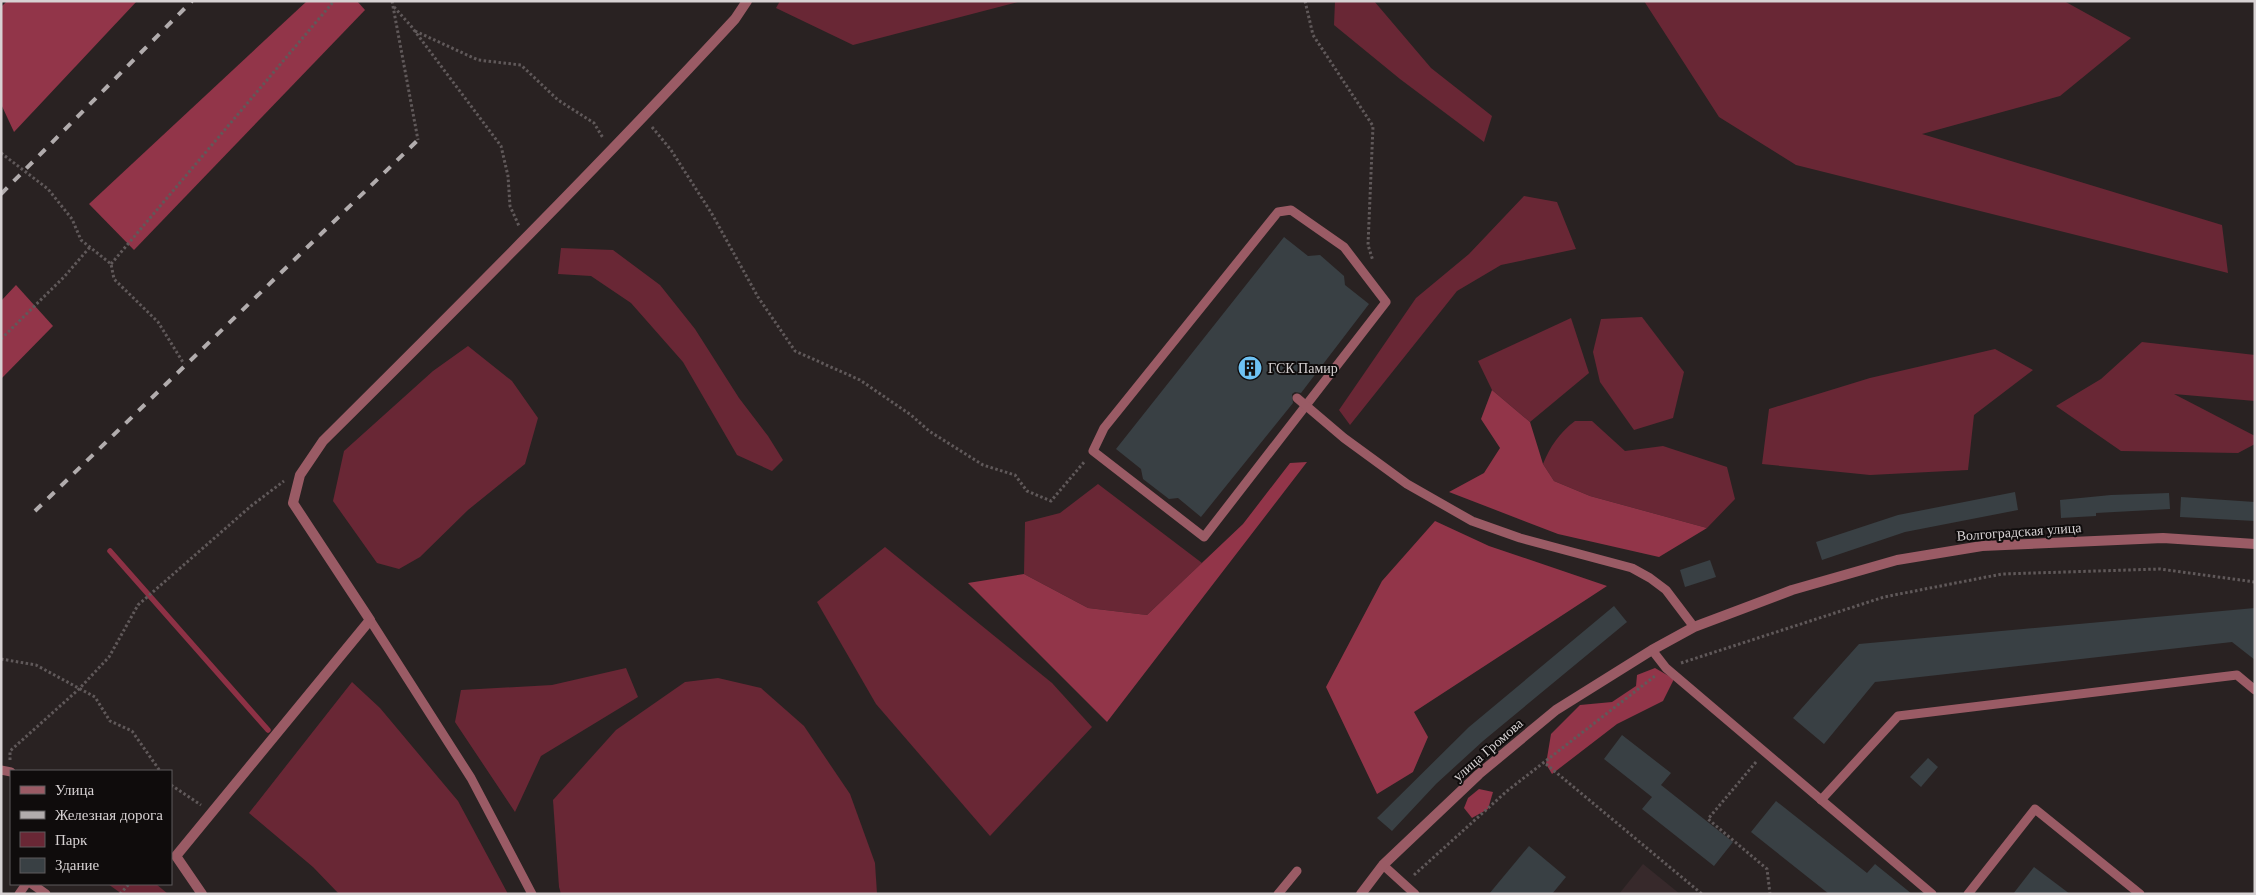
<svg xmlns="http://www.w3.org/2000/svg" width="2256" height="895" viewBox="0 0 2256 895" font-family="'Times New Roman',serif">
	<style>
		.built { fill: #37292b }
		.green { fill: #692735 }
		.forest { fill: #923549 }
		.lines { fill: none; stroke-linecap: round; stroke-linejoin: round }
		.stream { stroke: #8d3145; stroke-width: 5.5 }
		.building { fill: #394044 }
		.path { stroke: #60595a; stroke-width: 3; stroke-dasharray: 2.5 2.5; stroke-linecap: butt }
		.service { stroke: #9a5b65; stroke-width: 9 }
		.minor { stroke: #9a5b65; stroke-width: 10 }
		.rail { stroke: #b1acad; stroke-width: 4; stroke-dasharray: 9 9; stroke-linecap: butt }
		.labels { text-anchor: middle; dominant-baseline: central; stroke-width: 4; stroke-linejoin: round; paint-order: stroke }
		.poi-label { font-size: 14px; fill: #d7d2d3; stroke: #0f0c0c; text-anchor: start }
		.street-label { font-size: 14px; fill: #d7d2d3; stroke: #0f0c0c }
	</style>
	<rect width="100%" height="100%" fill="#292222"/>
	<polygon class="built" points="1643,864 1680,894 1619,894"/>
	<g class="green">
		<polygon points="780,1 1022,1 853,45 776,8"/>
		<polygon points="1335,1 1374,1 1431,68 1492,116 1484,142 1400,79 1334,25"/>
		<polygon points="1644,1 2064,1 2131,38 2060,96 1922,134 2222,225 2228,273 1796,165 1719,117"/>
		<polygon points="1524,196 1557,202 1576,249 1501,265 1457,291 1350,425 1339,410 1416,298 1469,254"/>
		<polygon points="561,248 613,250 660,285 695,329 739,398 768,436 783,460 772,471 737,455 683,362 631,303 591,276 558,274"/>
		<polygon points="1642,317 1684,372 1673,418 1634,430 1600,382 1593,352 1601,319"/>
		<polygon points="1571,318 1589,373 1530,422 1492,390 1478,361"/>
		<polygon points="2142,342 2255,355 2255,401 2174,394 2255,436 2255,444 2238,453 2121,451 2056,406 2101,379"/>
		<polygon points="468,346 512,381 538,418 525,464 468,510 420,557 399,569 377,563 333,501 344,451 433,371"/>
		<polygon points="1995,349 2033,370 1974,415 1968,470 1870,475 1762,464 1769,409 1870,378"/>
		<path d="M 1575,421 L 1592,421 L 1625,451 L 1663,446 L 1727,467 L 1735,499 L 1707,528 L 1590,496 L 1554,481 L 1543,464 C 1550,447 1559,433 1575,421 Z"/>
		<polygon points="1098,484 1202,563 1147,615 1088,608 1024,574 1025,522 1060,513"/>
		<polygon points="885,547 1052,683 1092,727 990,836 876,704 817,602"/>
		<polygon points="626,668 638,697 541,756 515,812 455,722 461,690 552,685"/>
		<polygon points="718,678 761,688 804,726 850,794 875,863 877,894 561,894 559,887 553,800 616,730 685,682"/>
		<polygon points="352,682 380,708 458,801 508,894 339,894 313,867 249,813"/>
		<polygon points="108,884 156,884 168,894 122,894"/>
	</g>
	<g class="forest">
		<polygon points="7,1 137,1 14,132 1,104 1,7"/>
		<polygon points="307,1 357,1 365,10 134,250 89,204"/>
		<polygon points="16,285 53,326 1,379 1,301"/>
		<polygon points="1492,390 1530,422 1543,464 1554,481 1590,496 1707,528 1659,557 1558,534 1449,492 1484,473 1500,448 1481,419"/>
		<polygon points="1307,462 1107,722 968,583 1024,574 1088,608 1147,615 1243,524 1290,463"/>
		<polygon points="1435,521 1489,546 1607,586 1414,712 1428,737 1413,772 1377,794 1326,687 1382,581"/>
		<polygon points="1655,668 1674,679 1663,701 1617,724 1552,774 1546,764 1551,734 1580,705 1612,702 1636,686 1637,675"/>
		<polygon points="1479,789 1493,792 1488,809 1472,818 1464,808 1468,798"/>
	</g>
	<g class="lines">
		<polyline class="stream" points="110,551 268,730"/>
	</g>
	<g class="building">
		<polygon points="1284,237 1308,256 1320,255 1344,276 1345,285 1369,304 1301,393 1295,392 1292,394 1293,403 1201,517 1178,498 1169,499 1143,479 1141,469 1116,449"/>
		<polygon points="2015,492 2018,510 1905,532 1822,560 1816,542 1898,515"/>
		<polygon points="2169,493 2170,509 2096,513 2096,516 2061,518 2060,500 2111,495"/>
		<polygon points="2181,497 2255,502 2255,521 2180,517"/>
		<polygon points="1710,560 1716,577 1685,587 1680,570"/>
		<polygon points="1614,606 1627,622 1483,741 1436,784 1392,831 1377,818 1469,727"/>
		<polygon points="2255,608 2255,660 2232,642 1875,682 1824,744 1793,718 1859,644"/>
		<polygon points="1622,735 1671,773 1661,785 1733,842 1714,866 1642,809 1652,797 1604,759"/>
		<polygon points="1928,758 1938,767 1921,787 1910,777"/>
		<polygon points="1776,801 1867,873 1875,864 1912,894 1829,894 1751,832"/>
		<polygon points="1529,846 1566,877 1552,894 1489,894"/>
		<polygon points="2034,867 2070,894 2013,894"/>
	</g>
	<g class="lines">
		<g class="path">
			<polyline points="392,1 418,140"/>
			<polyline points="1305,1 1313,35 1373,126 1368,245 1373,261"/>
			<polyline points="394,7 411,26 501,146 508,176 510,206 519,226"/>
			<polyline points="415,31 478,60 521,65 558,100 594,123 603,138"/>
			<polyline points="652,127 671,150 712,214 758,297 795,351 860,380 911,415 929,431 983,465 1015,475 1027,491 1051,501 1085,461"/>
			<polyline points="1,153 48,189 72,219 81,240 111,264 114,279 158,322 184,364"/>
			<polyline points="111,264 334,1"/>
			<polyline points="1,339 64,277 90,247"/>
			<polyline points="1,659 36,665 95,697 110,721 132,731 160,771"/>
			<polyline points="1681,663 1884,597 2002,574 2160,569 2255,582"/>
			<polyline points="10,760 10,751 79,689 109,657 138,605 251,506 284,481"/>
			<polyline points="1756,762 1708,819 1767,869 1770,894"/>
			<polyline points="1546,764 1702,894"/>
			<polyline points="171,785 201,805"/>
			<polyline points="1414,875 1507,791 1655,676"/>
			<polyline points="120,894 129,884"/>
		</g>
		<g class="service">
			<polygon points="1291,210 1344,247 1386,302 1204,537 1093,451 1104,428 1278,212"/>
			<polyline points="1297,398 1344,438 1407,484 1472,521 1520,538 1632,568 1650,578 1666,590 1694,627"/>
			<polyline points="370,620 471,778 532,894"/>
			<polyline points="1652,650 1666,668 1932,894"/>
			<polyline points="1,770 11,772"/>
			<polyline points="1821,800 1898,716 2237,675 2255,690"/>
			<polyline points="1383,865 1415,894"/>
			<polyline points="32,884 46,894"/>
			<polyline points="19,894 26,884"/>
			<polyline points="1278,894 1297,871"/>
			<polyline points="1968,894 2035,809 2140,894"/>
		</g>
		<g class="minor">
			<path d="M 202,894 L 176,856 L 370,620 L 293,503 L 300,475 L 323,441 C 462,303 601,164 735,19 L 747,1"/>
			<polyline points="1361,894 1383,865 1479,774 1556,710 1652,650 1694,627 1792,590 1897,560 1982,546 2163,538 2255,544"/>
		</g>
		<g class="rail">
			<polyline points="1,194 192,1"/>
			<polyline points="35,511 418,140"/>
		</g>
	</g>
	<defs>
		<symbol id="building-disc" viewBox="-11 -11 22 22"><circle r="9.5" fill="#6ec2f3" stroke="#0f0c0c"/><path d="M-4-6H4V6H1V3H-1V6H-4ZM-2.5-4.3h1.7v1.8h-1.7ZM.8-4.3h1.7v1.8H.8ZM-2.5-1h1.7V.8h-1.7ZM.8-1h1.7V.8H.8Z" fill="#111"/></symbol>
	</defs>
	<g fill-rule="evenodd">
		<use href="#building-disc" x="1236" y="354" width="28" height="28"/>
	</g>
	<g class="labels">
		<g class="poi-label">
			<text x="1268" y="368">ГСК Памир</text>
		</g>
		<g class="street-label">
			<text transform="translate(2019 532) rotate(-4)">Волгоградская улица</text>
			<text transform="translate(1488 750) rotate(-41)">улица Громова</text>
		</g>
	</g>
	<rect width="2256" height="895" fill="none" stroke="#d7d2d3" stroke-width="5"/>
	<rect x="10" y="770" width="162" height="115" fill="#0f0c0c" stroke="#5f5b5c"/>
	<rect x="20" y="786" width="25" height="8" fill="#9a5b65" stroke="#5f5b5c"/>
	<text x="55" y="795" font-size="15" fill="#d7d2d3">Улица</text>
	<rect x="20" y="811" width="25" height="8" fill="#b1acad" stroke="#5f5b5c"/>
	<text x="55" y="820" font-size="15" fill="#d7d2d3">Железная дорога</text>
	<rect x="20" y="832" width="25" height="15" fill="#692735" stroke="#5f5b5c"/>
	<text x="55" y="845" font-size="15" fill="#d7d2d3">Парк</text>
	<rect x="20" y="858" width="25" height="15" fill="#394044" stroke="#5f5b5c"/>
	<text x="55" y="870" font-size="15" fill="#d7d2d3">Здание</text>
</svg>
